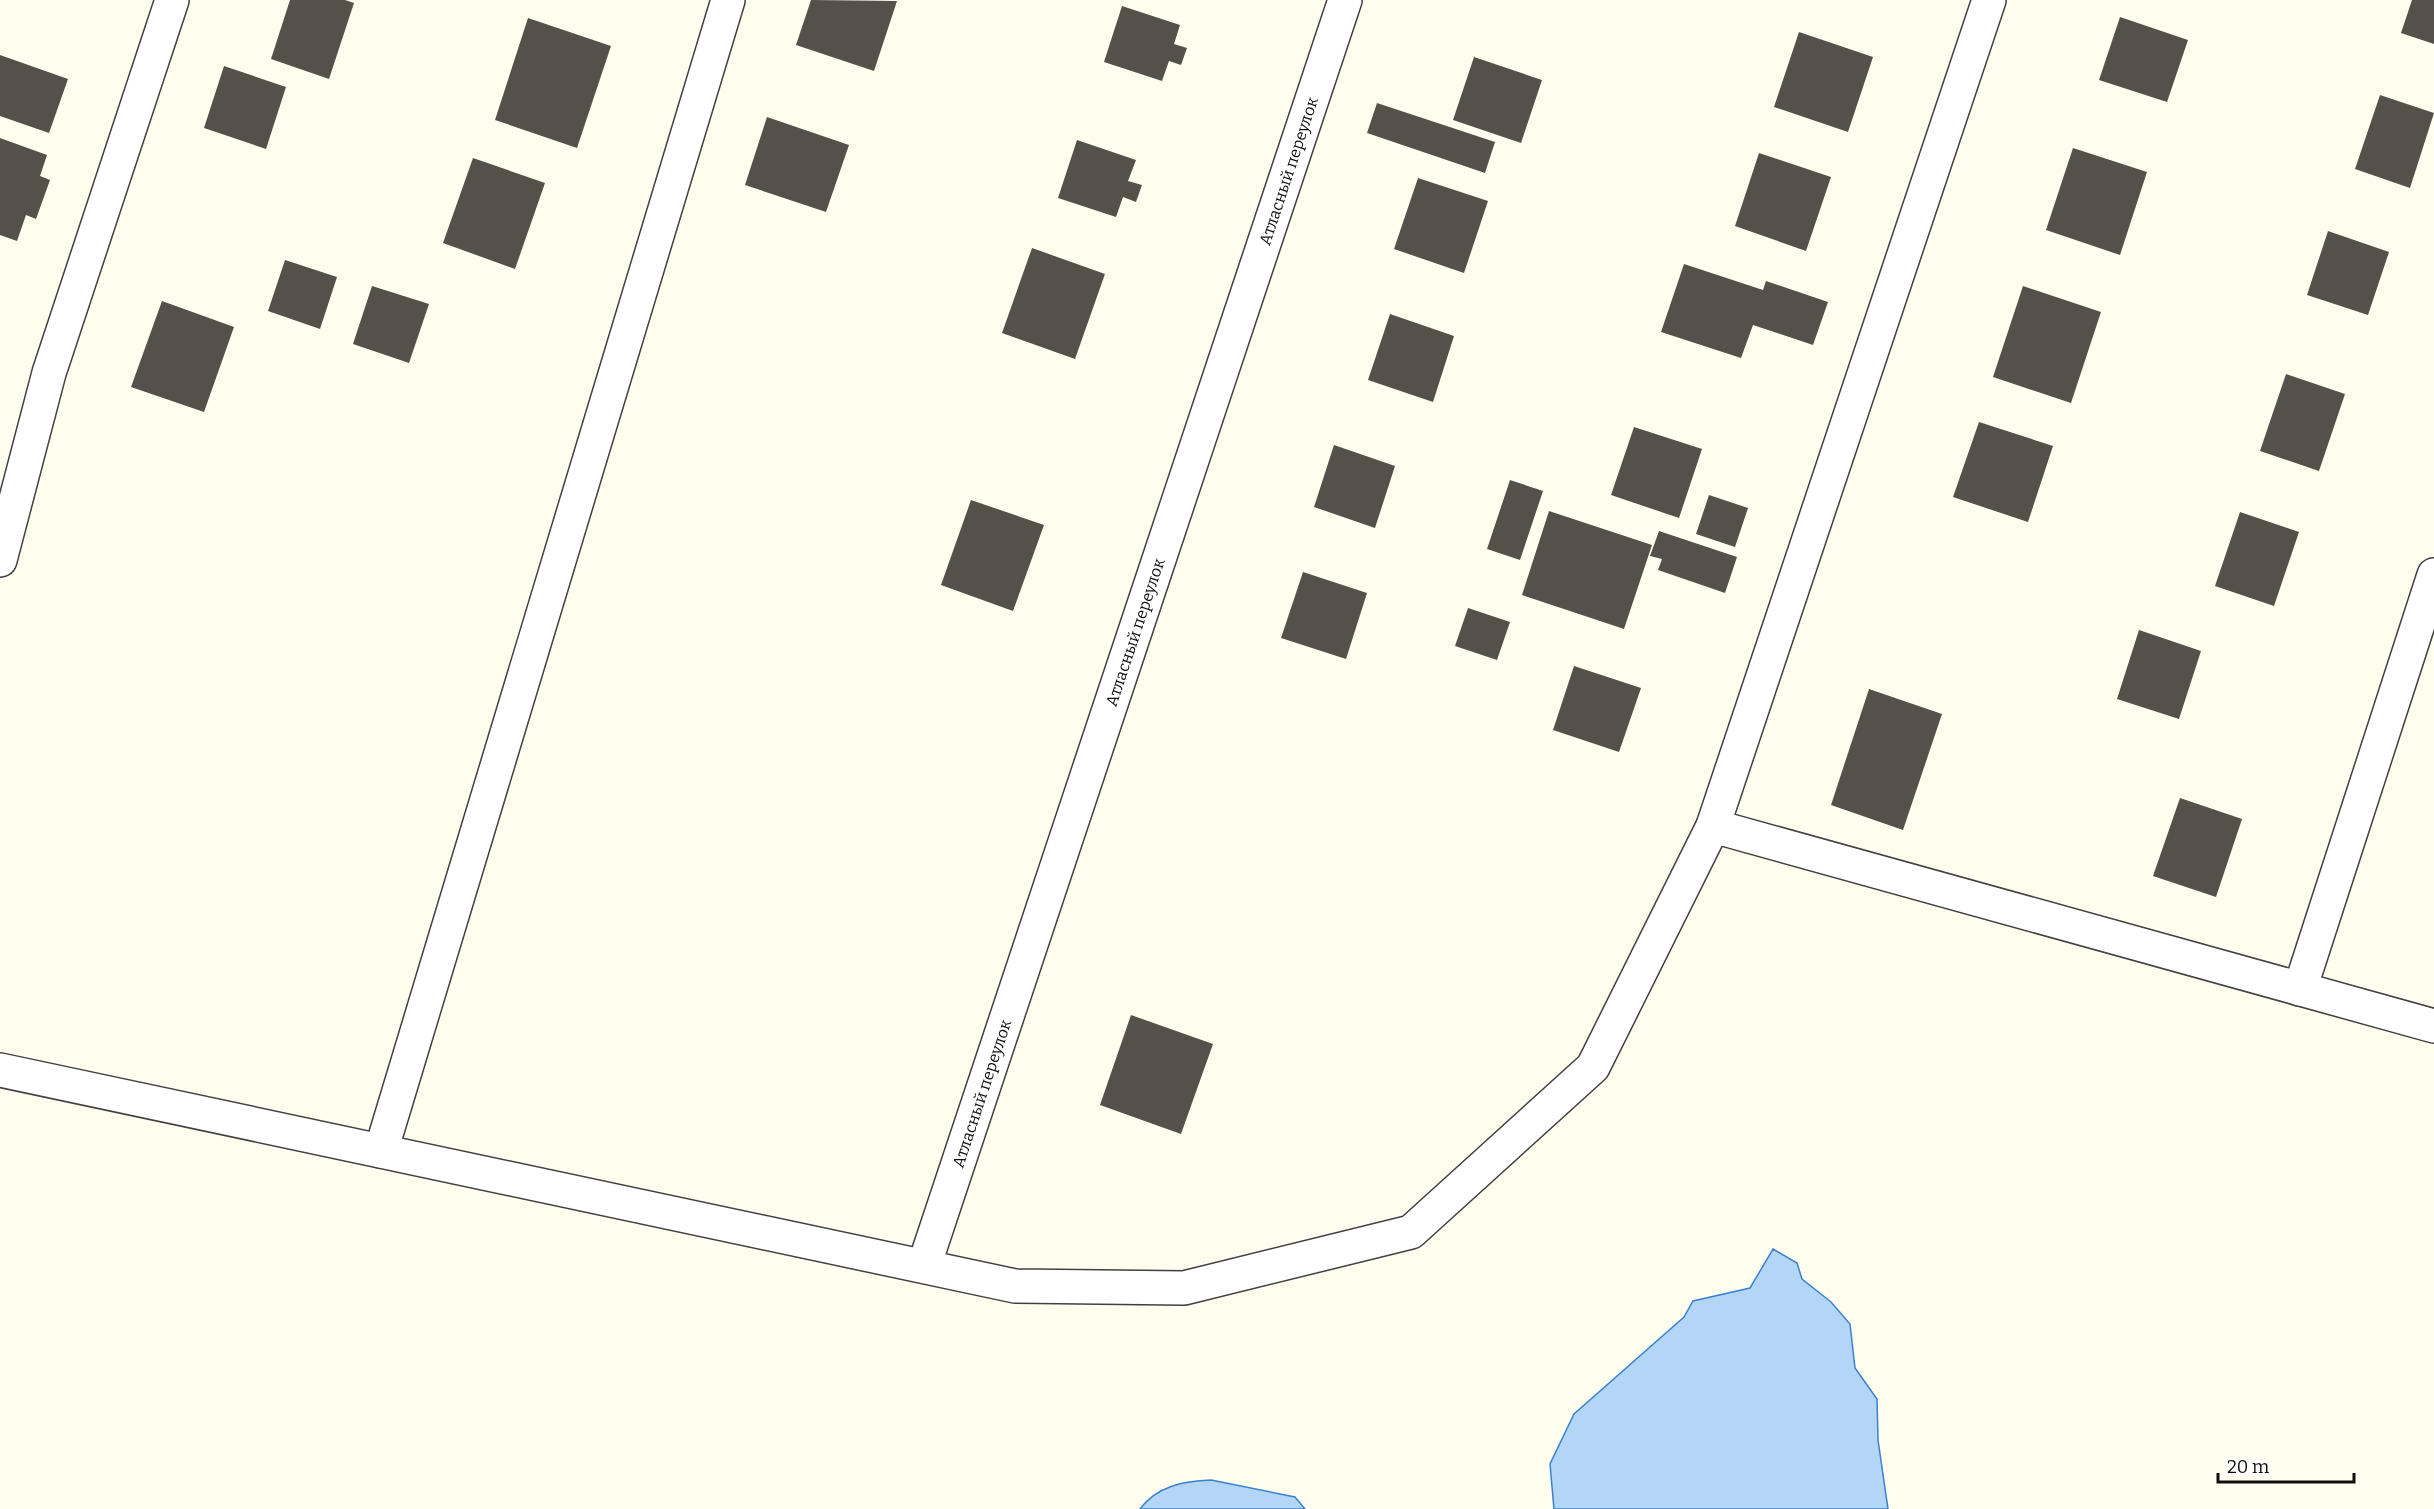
<svg xmlns="http://www.w3.org/2000/svg" width="2434" height="1509" viewBox="0 0 2434 1509" font-family="Bitter,serif">
	<style>
		.water { fill: #b3d6f6; stroke: #3982ce; stroke-width: 1.5 }
		.building { fill: #56504a }
		.lines { fill: none; stroke-linecap: round; stroke-linejoin: round }
		.street-casing { stroke: #414141; stroke-width: 36 }
		.street { stroke: #fff; stroke-width: 33 }
		.labels { text-anchor: middle; dominant-baseline: central; stroke-width: 6; stroke-linejoin: round; paint-order: stroke }
		.street-label { font-size: 16px; fill: #0e0e0e; stroke: #fff }
	</style>
	<rect width="100%" height="100%" fill="#fffeee"/>
	<g class="water">
		<polygon points="1773,1249 1797,1263 1802,1279 1831,1302 1850,1324 1855,1368 1877,1399 1878,1440 1888,1509 1554,1509 1550,1464 1574,1414 1684,1317 1693,1301 1750,1288"/>
		<path d="M 1211,1480 L 1295,1497 L 1305,1509 L 1140,1509 C 1157,1486 1184,1481 1211,1480 Z"/>
	</g>
	<g class="building">
		<polygon points="290,0 345,0 354,3 329,79 271,59"/>
		<polygon points="811,0 897,1 874,71 796,45"/>
		<polygon points="2412,0 2434,0 2434,44 2401,33"/>
		<polygon points="1122,6 1180,25 1174,44 1187,48 1181,65 1169,61 1162,81 1104,62"/>
		<polygon points="2120,17 2188,40 2167,102 2099,80"/>
		<polygon points="528,18 611,46 577,148 495,120"/>
		<polygon points="1799,32 1873,57 1848,132 1774,107"/>
		<polygon points="0,55 68,79 49,133 0,116"/>
		<polygon points="1474,57 1542,80 1521,143 1453,120"/>
		<polygon points="224,66 286,87 266,149 204,128"/>
		<polygon points="2380,95 2434,113 2410,188 2355,169"/>
		<polygon points="1377,103 1495,142 1485,173 1367,133"/>
		<polygon points="767,117 849,145 826,212 745,185"/>
		<polygon points="0,138 47,155 40,176 50,180 36,219 26,215 17,241 0,235"/>
		<polygon points="1077,140 1136,160 1128,181 1142,185 1136,202 1123,197 1116,217 1058,198"/>
		<polygon points="2073,148 2147,172 2120,255 2046,230"/>
		<polygon points="1759,153 1831,177 1806,251 1735,226"/>
		<polygon points="473,158 545,183 515,269 443,243"/>
		<polygon points="1418,178 1488,201 1464,273 1394,249"/>
		<polygon points="2328,231 2389,252 2368,315 2307,295"/>
		<polygon points="1032,248 1105,274 1075,359 1002,333"/>
		<polygon points="285,260 337,277 320,329 268,311"/>
		<polygon points="1684,264 1763,290 1766,281 1828,302 1813,345 1753,325 1741,358 1661,332"/>
		<polygon points="372,286 429,304 409,363 353,344"/>
		<polygon points="2023,286 2101,312 2071,403 1993,377"/>
		<polygon points="162,301 234,327 204,412 131,387"/>
		<polygon points="1390,314 1454,336 1433,402 1368,380"/>
		<polygon points="2286,374 2345,394 2319,471 2260,451"/>
		<polygon points="1979,422 2053,446 2028,522 1953,497"/>
		<polygon points="1634,427 1702,449 1679,518 1611,495"/>
		<polygon points="1334,445 1395,466 1375,528 1314,507"/>
		<polygon points="1510,480 1543,491 1520,560 1487,549"/>
		<polygon points="1709,495 1748,508 1735,547 1696,534"/>
		<polygon points="971,500 1044,525 1013,611 941,585"/>
		<polygon points="1549,511 1652,545 1624,629 1522,595"/>
		<polygon points="2240,512 2299,532 2274,606 2215,586"/>
		<polygon points="1659,531 1737,557 1725,593 1658,570 1662,559 1650,556"/>
		<polygon points="1303,572 1367,593 1346,659 1281,638"/>
		<polygon points="1468,608 1510,622 1497,660 1455,646"/>
		<polygon points="2139,630 2201,651 2179,719 2117,699"/>
		<polygon points="1574,666 1641,688 1619,752 1553,730"/>
		<polygon points="1869,689 1942,714 1903,830 1831,805"/>
		<polygon points="2180,798 2242,819 2216,897 2153,876"/>
		<polygon points="1131,1015 1213,1044 1181,1134 1100,1105"/>
	</g>
	<g class="lines">
		<defs>
			<g id="street">
				<polyline points="0,560 49,373 172,0"/>
				<polyline points="1713,826 2434,1026"/>
				<polyline points="2300,989 2434,575"/>
				<polyline points="0,1070 1015,1286 1184,1288 1411,1232 1593,1067 1713,826 1989,0"/>
				<polyline points="381,1151 728,0"/>
				<path id="s1" d="M 924,1266 L 1345,0"/>
			</g>
		</defs>
		<use href="#street" class="street-casing"/>
		<use href="#street" class="street"/>
	</g>
	<g class="labels">
		<g class="street-label">
			<text stroke="none"><textPath href="#s1" startOffset="1154">Атласный переулок</textPath></text>
			<text stroke="none"><textPath href="#s1" startOffset="668">Атласный переулок</textPath></text>
			<text stroke="none"><textPath href="#s1" startOffset="182">Атласный переулок</textPath></text>
		</g>
	</g>
	<path d="M2218 1473v9h136v-9" fill="none" stroke="#0e0e0e" stroke-width="3"/>
	<text x="2227" y="1473" font-size="18" fill="#0e0e0e" stroke="#ffffff" stroke-width="4.5" paint-order="stroke">20 m</text>
</svg>
